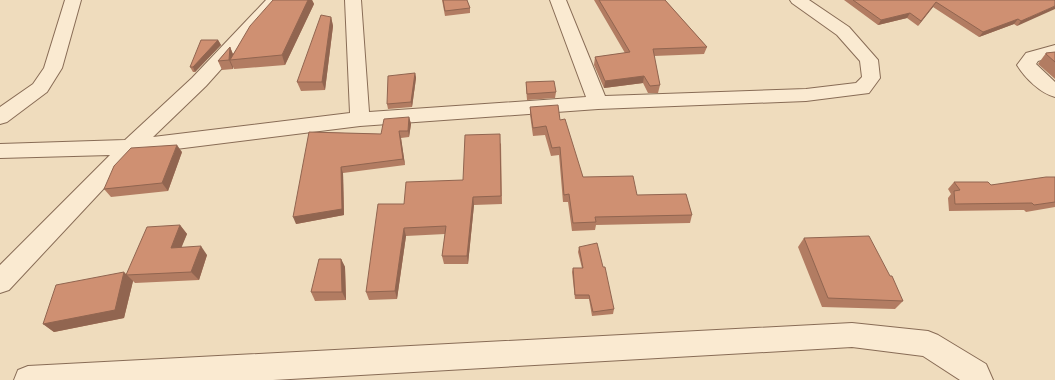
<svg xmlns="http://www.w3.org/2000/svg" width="1055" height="380" viewBox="0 0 1055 380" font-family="'Noto Serif',serif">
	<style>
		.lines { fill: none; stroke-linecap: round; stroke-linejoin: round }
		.street-casing { stroke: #886c56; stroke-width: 2 }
		.street { fill: #faead1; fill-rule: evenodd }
		.wall { fill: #b27c62 }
		.shaded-wall { fill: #916550 }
		.building { fill: #cf9072; stroke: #916550 }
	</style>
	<rect width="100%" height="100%" fill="#efdcbd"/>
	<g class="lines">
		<defs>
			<g id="street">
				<polygon points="65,0 81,0 62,68 47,92 7,122 0,124 0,107 33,84 44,68"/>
				<polygon points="266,0 283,0 206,86 153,137 350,113 345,0 361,0 369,112 586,97 550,0 566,0 605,96 806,89 856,83 862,77 860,61 837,35 792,3 790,0 809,0 849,27 878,60 880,78 869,93 806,101 598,109 360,126 136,154 9,290 0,293 0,265 110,155 0,158 0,144 125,140 192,78"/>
				<path d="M 1055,45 L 1055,56 L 1038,61 L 1036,64 L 1055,82 L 1055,97 C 1040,93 1025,78 1017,65 L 1026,53 Z"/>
				<polygon points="852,323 928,331 938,335 986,364 993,380 960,380 923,356 852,347 273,380 14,380 18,370 28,366"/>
			</g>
		</defs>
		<use href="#street" class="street-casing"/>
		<use href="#street" class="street"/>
	</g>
	<g class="wall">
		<polygon points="273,0 312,0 314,4 285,65 234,69 233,67 233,69 222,70 218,61 230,47 233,54"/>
		<polygon points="442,0 467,0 470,8 470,13 445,16"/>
		<polygon points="594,0 665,0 707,47 704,54 654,56 660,85 658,93 648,93 643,83 604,88 594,65 595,57 625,53"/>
		<polygon points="844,0 1054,0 1017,26 1014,24 979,37 933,7 918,26 907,18 878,25"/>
		<polygon points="331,17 333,26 325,90 301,91 297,82"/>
		<polygon points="218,40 221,45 195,72 193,72 190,67"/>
		<polygon points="1055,52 1055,79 1038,64 1046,53"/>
		<polygon points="415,73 416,78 412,107 388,109 387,104"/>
		<polygon points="526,82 556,92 555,98 527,100 526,87"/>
		<polygon points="530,107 560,120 583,177 637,195 692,215 690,223 596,225 595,230 572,231 568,202 563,202 559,155 551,156 545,135 533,136 530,115"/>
		<polygon points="409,117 411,124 409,137 401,138 405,165 343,173 344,215 296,224 309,132 381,134"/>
		<polygon points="501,143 502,204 474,205 468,264 444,264 442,256 445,234 406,236 397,299 369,300 366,292 404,204 463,180"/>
		<polygon points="182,152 168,191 111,197 104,189"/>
		<polygon points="1055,177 1055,207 1026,212 1024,210 949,211 948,198 951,194 948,189 954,182 991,185"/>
		<polygon points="180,225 187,234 181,247 207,255 199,280 135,283 133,281 124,318 54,332 43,324 126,274"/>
		<polygon points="804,238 903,301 895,309 822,307 798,247"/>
		<polygon points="579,247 614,309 613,314 592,316 589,299 575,299 572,272 573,268 582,268 578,252"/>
		<polygon points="341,259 345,267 346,300 315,301 311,292"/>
	</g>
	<g class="shaded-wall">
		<polygon points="308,0 312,0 314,4 285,65 282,55"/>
		<polygon points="936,2 933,7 918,26 921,21"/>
		<polygon points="1055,6 1055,9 1017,26 1021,21"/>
		<polygon points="910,13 907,18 878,25 881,20"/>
		<polygon points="331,17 333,26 325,90 322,82"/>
		<polygon points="1018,19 1014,24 979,37 983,32"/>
		<polygon points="218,40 221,45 195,72 193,67"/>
		<polygon points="230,47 234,57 230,60 233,67 233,69 229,60"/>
		<polygon points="415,73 416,78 412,107 411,102"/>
		<polygon points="644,76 643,83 604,88 605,81"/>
		<polygon points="409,117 411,124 409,137 408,131"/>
		<polygon points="399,131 401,138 405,165 403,159"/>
		<polygon points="177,145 182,152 168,191 162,183"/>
		<polygon points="341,167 343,173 344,215 296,224 293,217"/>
		<polygon points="473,197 474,205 468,264 467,256"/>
		<polygon points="180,225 187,234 178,256 171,248"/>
		<polygon points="404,228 406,236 397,299 395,291"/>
		<polygon points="201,246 207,255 199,280 191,272"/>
		<polygon points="341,259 345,267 346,300 342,292"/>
		<polygon points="124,272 133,281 124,318 54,332 43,324"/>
	</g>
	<g class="building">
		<polygon points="273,0 308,0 282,55 230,60 250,26"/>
		<polygon points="443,0 467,0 470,8 445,11"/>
		<polygon points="599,0 665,0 707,47 653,49 660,85 650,86 644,76 605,81 595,57 630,52"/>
		<polygon points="853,0 1055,0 1055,6 1021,21 1018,19 983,32 936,2 921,21 910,13 881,20"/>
		<polygon points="321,15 331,17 322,82 297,82"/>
		<polygon points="201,40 218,40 193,67 190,67"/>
		<polygon points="230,47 229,60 218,61"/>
		<polygon points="1055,52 1055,62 1046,54 1046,53"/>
		<polygon points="415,73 411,102 387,104 388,76"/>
		<polygon points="554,81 556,92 527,94 526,82"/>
		<polygon points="558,105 560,120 565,119 583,177 633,176 637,195 686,194 692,215 595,217 596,222 573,223 569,194 564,195 560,147 552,148 546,126 533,128 530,107"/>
		<polygon points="409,117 408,131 399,131 403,159 341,167 342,209 293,217 309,132 381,134 384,119"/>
		<polygon points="500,134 501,196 473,197 467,256 442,256 446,226 404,228 395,291 366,292 378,204 404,204 406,182 463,180 465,135"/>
		<polygon points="177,145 162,183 104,189 114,166 131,148"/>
		<polygon points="1046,177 1055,177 1055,202 1034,205 1032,203 955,204 954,191 960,190 954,182 988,182 991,185"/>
		<polygon points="180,225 171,248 201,246 191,272 126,275 147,227"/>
		<polygon points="869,236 890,276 892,276 903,301 828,298 804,238"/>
		<polygon points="597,243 603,267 605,267 614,309 593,312 589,295 575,295 573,268 583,268 579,247"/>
		<polygon points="319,259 341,259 342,292 311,292"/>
		<polygon points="124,272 115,310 43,324 56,285"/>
	</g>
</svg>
